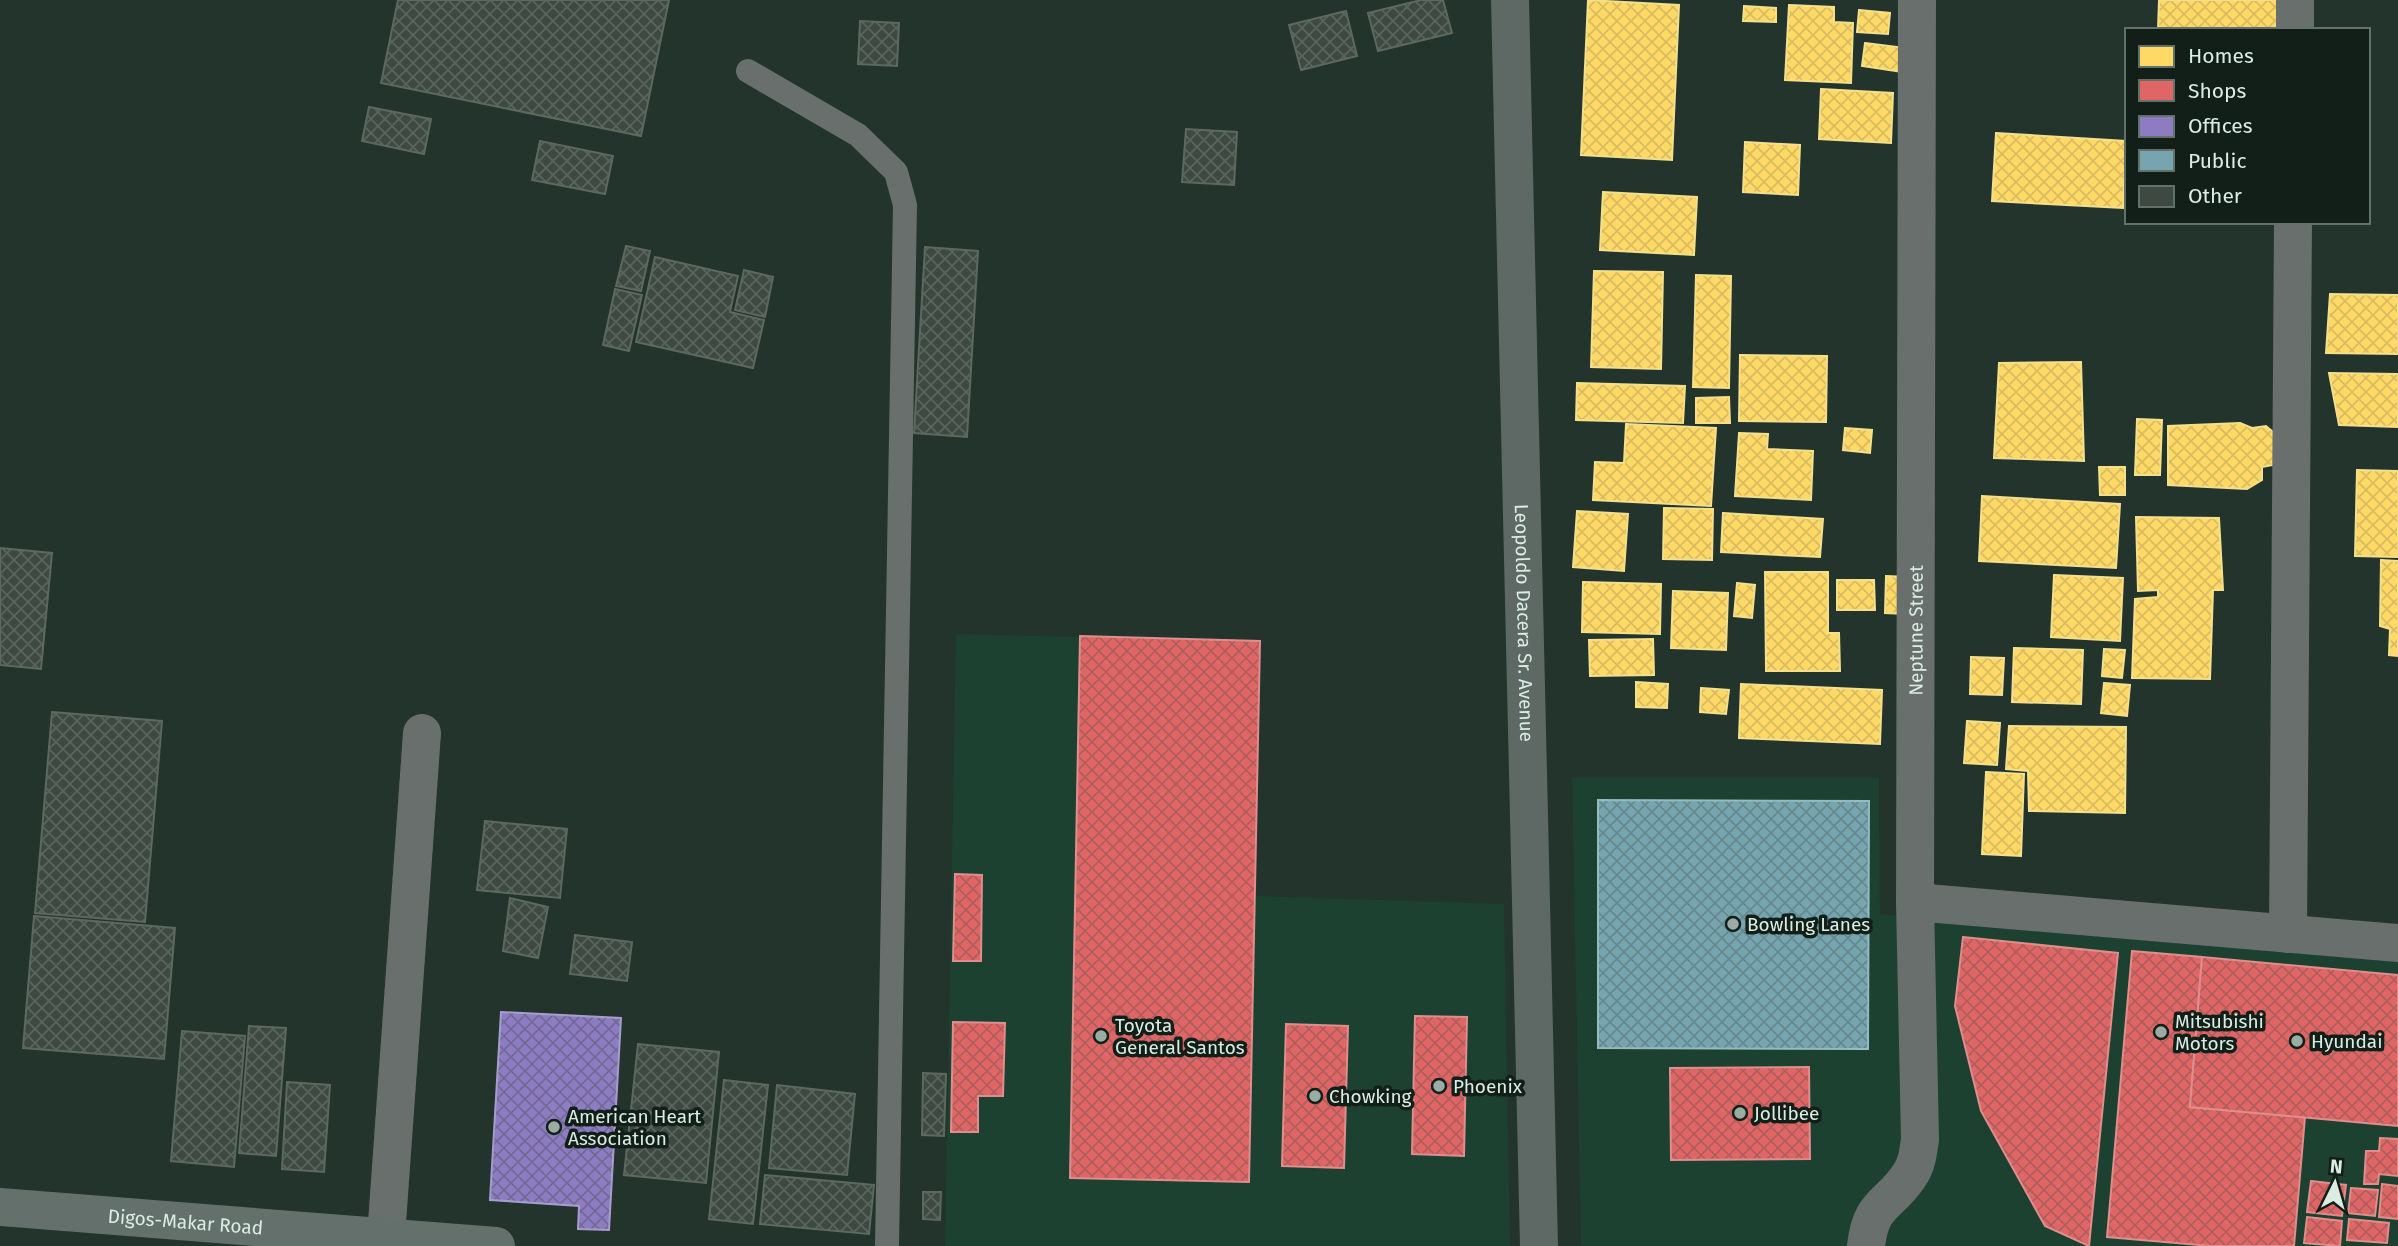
<svg xmlns="http://www.w3.org/2000/svg" width="2398" height="1246" viewBox="0 0 2398 1246" font-family="'Fira Sans',sans-serif">
	<style>
		.built { fill: #1c4130 }
		.homes { fill: url(#homes-cross-hatch); stroke: #f4df8c; stroke-width: 2 }
		.shops { fill: url(#shops-cross-hatch); stroke: #de8e8c; stroke-width: 2 }
		.offices { fill: url(#offices-cross-hatch); stroke: #a59ecd; stroke-width: 2 }
		.public { fill: url(#public-cross-hatch); stroke: #94bbbf; stroke-width: 2 }
		.building { fill: url(#building-cross-hatch); stroke: #5d685e; stroke-width: 2 }
		.lines { fill: none; stroke-linecap: round; stroke-linejoin: round }
		.service { stroke: #686f6d; stroke-width: 24 }
		.minor { stroke: #686f6d; stroke-width: 38 }
		.secondary { stroke: #5e6865; stroke-width: 38 }
		.primary { stroke: #63706c; stroke-width: 38 }
		.poi-dot { fill: #9aaca3; stroke: #111f18; stroke-width: 2.5 }
		.labels { text-anchor: middle; dominant-baseline: central; stroke-width: 7; stroke-linejoin: round; paint-order: stroke }
		.street-label { font-size: 19px; fill: #dbede3; stroke: #111f18 }
		.poi-label { font-size: 19px; fill: #dbede3; stroke: #111f18; text-anchor: start }
	</style>
	<defs>
		<pattern id="homes-cross-hatch" width="8" height="8" patternUnits="userSpaceOnUse" patternTransform="scale(1.75)"><rect width="8" height="8" fill="#ffd966"/><path d="M0 0l8 8M0 8l8-8" fill="none" stroke="#d9bc5f"/></pattern>
		<pattern id="shops-cross-hatch" width="8" height="8" patternUnits="userSpaceOnUse" patternTransform="scale(1.75)"><rect width="8" height="8" fill="#e06666"/><path d="M0 0l8 8M0 8l8-8" fill="none" stroke="#b15d5c"/></pattern>
		<pattern id="offices-cross-hatch" width="8" height="8" patternUnits="userSpaceOnUse" patternTransform="scale(1.75)"><rect width="8" height="8" fill="#8e7cc3"/><path d="M0 0l8 8M0 8l8-8" fill="none" stroke="#736997"/></pattern>
		<pattern id="public-cross-hatch" width="8" height="8" patternUnits="userSpaceOnUse" patternTransform="scale(1.75)"><rect width="8" height="8" fill="#76a5af"/><path d="M0 0l8 8M0 8l8-8" fill="none" stroke="#66898f"/></pattern>
		<pattern id="building-cross-hatch" width="8" height="8" patternUnits="userSpaceOnUse" patternTransform="scale(1.75)"><rect width="8" height="8" fill="#3e4a41"/><path d="M0 0l8 8M0 8l8-8" fill="none" stroke="#59645c"/></pattern>
	</defs>
	<rect width="100%" height="100%" fill="#22342b"/>
	<g class="built">
		<polygon points="956,634 1260,641 1255,896 1504,904 1510,1246 945,1246"/>
		<polygon points="1572,778 1879,778 1880,914 2398,958 2398,1246 1581,1246"/>
	</g>
	<g class="homes">
		<polygon points="1588,0 1679,5 1672,160 1581,155"/>
		<polygon points="2159,0 2279,0 2276,30 2158,30"/>
		<polygon points="1789,5 1834,7 1834,22 1853,23 1851,83 1785,80"/>
		<polygon points="1744,6 1776,8 1776,22 1743,21"/>
		<polygon points="1859,10 1890,13 1888,34 1857,32"/>
		<polygon points="1865,43 1906,48 1903,72 1862,66"/>
		<polygon points="1821,89 1893,93 1891,143 1819,139"/>
		<polygon points="1996,133 2126,141 2123,208 1992,201"/>
		<polygon points="1745,142 1800,145 1798,195 1743,192"/>
		<polygon points="1603,192 1697,197 1694,255 1600,250"/>
		<polygon points="1594,271 1663,272 1661,369 1591,367"/>
		<polygon points="1696,275 1731,276 1729,388 1693,387"/>
		<polygon points="2330,294 2398,295 2398,354 2326,353"/>
		<polygon points="1740,355 1827,356 1826,422 1739,421"/>
		<polygon points="2081,362 2084,461 1994,458 1999,363"/>
		<polygon points="2329,373 2398,374 2398,427 2339,425"/>
		<polygon points="1577,383 1685,386 1683,423 1576,420"/>
		<polygon points="1729,397 1730,423 1696,423 1696,398"/>
		<polygon points="2137,419 2162,420 2160,475 2135,475"/>
		<polygon points="2240,423 2252,428 2266,426 2279,437 2278,464 2262,467 2262,480 2247,489 2168,485 2168,426"/>
		<polygon points="1626,424 1716,428 1711,506 1593,500 1595,462 1624,463"/>
		<polygon points="1845,428 1872,430 1870,453 1843,450"/>
		<polygon points="1739,433 1768,434 1767,449 1813,451 1811,500 1735,496"/>
		<polygon points="2099,467 2125,467 2125,495 2100,495"/>
		<polygon points="2357,470 2398,471 2398,557 2355,556"/>
		<polygon points="1982,496 2120,504 2116,568 1979,561"/>
		<polygon points="1664,508 1713,509 1712,560 1663,559"/>
		<polygon points="1577,511 1628,514 1624,571 1573,567"/>
		<polygon points="1723,513 1823,519 1820,557 1721,552"/>
		<polygon points="2136,517 2219,518 2223,590 2213,590 2210,679 2132,678 2135,599 2158,597 2158,590 2138,591"/>
		<polygon points="2381,560 2398,561 2398,656 2389,655 2390,629 2380,626"/>
		<polygon points="1765,572 1828,572 1828,633 1839,633 1840,671 1766,671"/>
		<polygon points="2054,575 2123,578 2120,641 2051,637"/>
		<polygon points="1886,576 1907,577 1906,614 1885,613"/>
		<polygon points="1837,580 1874,580 1875,610 1837,610"/>
		<polygon points="1583,582 1661,584 1660,634 1582,632"/>
		<polygon points="1737,583 1755,585 1752,618 1734,616"/>
		<polygon points="1673,591 1728,593 1726,650 1671,648"/>
		<polygon points="1653,639 1654,675 1590,676 1589,640"/>
		<polygon points="2014,648 2083,650 2081,704 2012,702"/>
		<polygon points="2104,649 2125,650 2122,678 2102,676"/>
		<polygon points="1971,657 2004,658 2002,695 1970,694"/>
		<polygon points="1636,682 1668,684 1667,708 1636,707"/>
		<polygon points="2104,683 2130,685 2127,716 2101,713"/>
		<polygon points="1741,684 1882,690 1880,744 1739,738"/>
		<polygon points="1701,688 1729,690 1726,714 1700,712"/>
		<polygon points="1967,721 2000,723 1997,765 1964,763"/>
		<polygon points="2009,726 2126,727 2125,813 2029,811 2028,771 2006,769"/>
		<polygon points="1986,772 2024,774 2021,856 1982,854"/>
	</g>
	<g class="shops">
		<polygon points="1080,636 1260,641 1249,1182 1070,1178"/>
		<polygon points="955,874 982,875 981,961 953,961"/>
		<polygon points="1963,937 2118,953 2089,1246 2045,1226 1981,1111 1955,1006"/>
		<polygon points="2132,951 2202,957 2190,1107 2305,1117 2294,1246 2211,1246 2107,1237"/>
		<polygon points="2202,957 2398,975 2398,1126 2190,1107"/>
		<polygon points="1415,1016 1467,1017 1464,1156 1412,1154"/>
		<polygon points="953,1022 1005,1023 1003,1096 978,1096 978,1132 951,1132"/>
		<polygon points="1286,1024 1348,1026 1344,1168 1282,1166"/>
		<polygon points="1809,1067 1810,1159 1671,1160 1670,1068"/>
		<polygon points="2380,1138 2398,1139 2398,1176 2379,1174 2378,1184 2364,1184 2366,1151 2379,1151"/>
		<polygon points="2311,1181 2346,1185 2342,1216 2307,1212"/>
		<polygon points="2382,1184 2398,1186 2398,1219 2379,1217"/>
		<polygon points="2351,1188 2378,1190 2375,1216 2348,1213"/>
		<polygon points="2307,1217 2342,1221 2340,1246 2304,1243"/>
		<polygon points="2349,1219 2389,1223 2387,1243 2347,1240"/>
	</g>
	<polygon class="offices" points="501,1012 621,1018 609,1230 578,1229 579,1206 490,1200"/>
	<polygon class="public" points="1598,800 1869,801 1868,1049 1598,1048"/>
	<g class="building">
		<polygon points="398,0 669,0 641,136 381,83"/>
		<polygon points="1421,0 1443,0 1452,33 1378,51 1368,13"/>
		<polygon points="1346,11 1357,56 1301,70 1289,25"/>
		<polygon points="860,21 899,23 897,66 858,64"/>
		<polygon points="369,107 431,119 424,154 362,141"/>
		<polygon points="1186,129 1237,132 1234,185 1182,182"/>
		<polygon points="540,141 613,156 605,194 532,180"/>
		<polygon points="626,246 650,251 641,291 616,286"/>
		<polygon points="925,247 978,251 967,437 914,433"/>
		<polygon points="655,257 738,276 730,312 764,320 753,368 636,342"/>
		<polygon points="744,270 773,277 765,317 735,310"/>
		<polygon points="615,289 642,295 629,351 603,345"/>
		<polygon points="0,548 52,553 41,669 0,665"/>
		<polygon points="52,712 162,721 145,922 35,913"/>
		<polygon points="485,821 567,829 560,898 477,890"/>
		<polygon points="510,898 548,907 538,958 503,951"/>
		<polygon points="34,916 175,928 164,1059 23,1048"/>
		<polygon points="575,935 632,942 627,981 570,974"/>
		<polygon points="249,1026 286,1028 276,1156 239,1153"/>
		<polygon points="182,1031 245,1036 234,1167 171,1161"/>
		<polygon points="638,1044 719,1052 706,1183 624,1175"/>
		<polygon points="923,1073 946,1074 944,1136 922,1135"/>
		<polygon points="724,1080 768,1085 753,1224 709,1219"/>
		<polygon points="287,1082 330,1085 324,1172 282,1169"/>
		<polygon points="777,1085 855,1094 847,1175 769,1168"/>
		<polygon points="765,1175 874,1185 869,1234 760,1224"/>
		<polygon points="923,1192 941,1192 940,1220 923,1219"/>
	</g>
	<g class="lines">
		<polyline class="service" points="748,71 858,135 896,172 905,205 887,1246"/>
		<g class="minor">
			<polyline points="2295,30 2295,0"/>
			<polyline points="1915,902 2398,943"/>
			<polyline points="2288,934 2293,222"/>
			<polyline points="386,1237 422,733"/>
			<path id="s1" d="M 1866,1246 C 1871,1202 1888,1207 1909,1176 C 1917,1165 1918,1153 1920,1139 L 1915,902 L 1917,0"/>
		</g>
		<path class="secondary" id="s2" d="M 1510,0 L 1539,1246"/>
		<path class="primary" id="s3" d="M 0,1207 L 496,1246"/>
	</g>
	<g class="poi-dot">
		<circle cx="1733" cy="924" r="7"/>
		<circle cx="2161" cy="1032" r="7"/>
		<circle cx="1101" cy="1036" r="7"/>
		<circle cx="2297" cy="1041" r="7"/>
		<circle cx="1439" cy="1086" r="7"/>
		<circle cx="1315" cy="1096" r="7"/>
		<circle cx="1740" cy="1113" r="7"/>
		<circle cx="554" cy="1127" r="7"/>
	</g>
	<g class="labels">
		<g class="street-label">
			<text stroke="none"><textPath href="#s2" startOffset="623">Leopoldo Dacera Sr. Avenue</textPath></text>
			<text stroke="none"><textPath href="#s1" startOffset="632">Neptune Street</textPath></text>
			<text stroke="none"><textPath href="#s3" startOffset="186">Digos-Makar Road</textPath></text>
		</g>
		<g class="poi-label">
			<text x="1747" y="924">Bowling Lanes</text>
			<text x="2175" y="1021">Mitsubishi<tspan x="2175" dy="22">Motors</tspan></text>
			<text x="1115" y="1025">Toyota<tspan x="1115" dy="22">General Santos</tspan></text>
			<text x="2311" y="1041">Hyundai</text>
			<text x="1453" y="1086">Phoenix</text>
			<text x="1329" y="1096">Chowking</text>
			<text x="1754" y="1113">Jollibee</text>
			<text x="568" y="1116">American Heart<tspan x="568" dy="22">Association</tspan></text>
		</g>
	</g>
	<rect x="2125" y="28" width="245" height="196" fill="#111f18" stroke="#627169" stroke-width="2"/>
	<rect x="2139" y="46" width="35" height="21" fill="#ffd966" stroke="#627169" stroke-width="2"/>
	<text x="2188" y="63" font-size="21" fill="#dbede3">Homes</text>
	<rect x="2139" y="80" width="35" height="21" fill="#e06666" stroke="#627169" stroke-width="2"/>
	<text x="2188" y="98" font-size="21" fill="#dbede3">Shops</text>
	<rect x="2139" y="116" width="35" height="21" fill="#8e7cc3" stroke="#627169" stroke-width="2"/>
	<text x="2188" y="133" font-size="21" fill="#dbede3">Offices</text>
	<rect x="2139" y="150" width="35" height="21" fill="#76a5af" stroke="#627169" stroke-width="2"/>
	<text x="2188" y="168" font-size="21" fill="#dbede3">Public</text>
	<rect x="2139" y="186" width="35" height="21" fill="#3e4a41" stroke="#627169" stroke-width="2"/>
	<text x="2188" y="203" font-size="21" fill="#dbede3">Other</text>
	<g transform="translate(2335 1183) rotate(5)" stroke="#111f18" stroke-width="5" paint-order="stroke">
	<path d="M0-5L12 26L0 18L-12 26Z" fill="#dbede3"/>
	<text y="-10" font-size="19" font-weight="bold" text-anchor="middle" fill="#dbede3">N</text>
	</g>
</svg>
